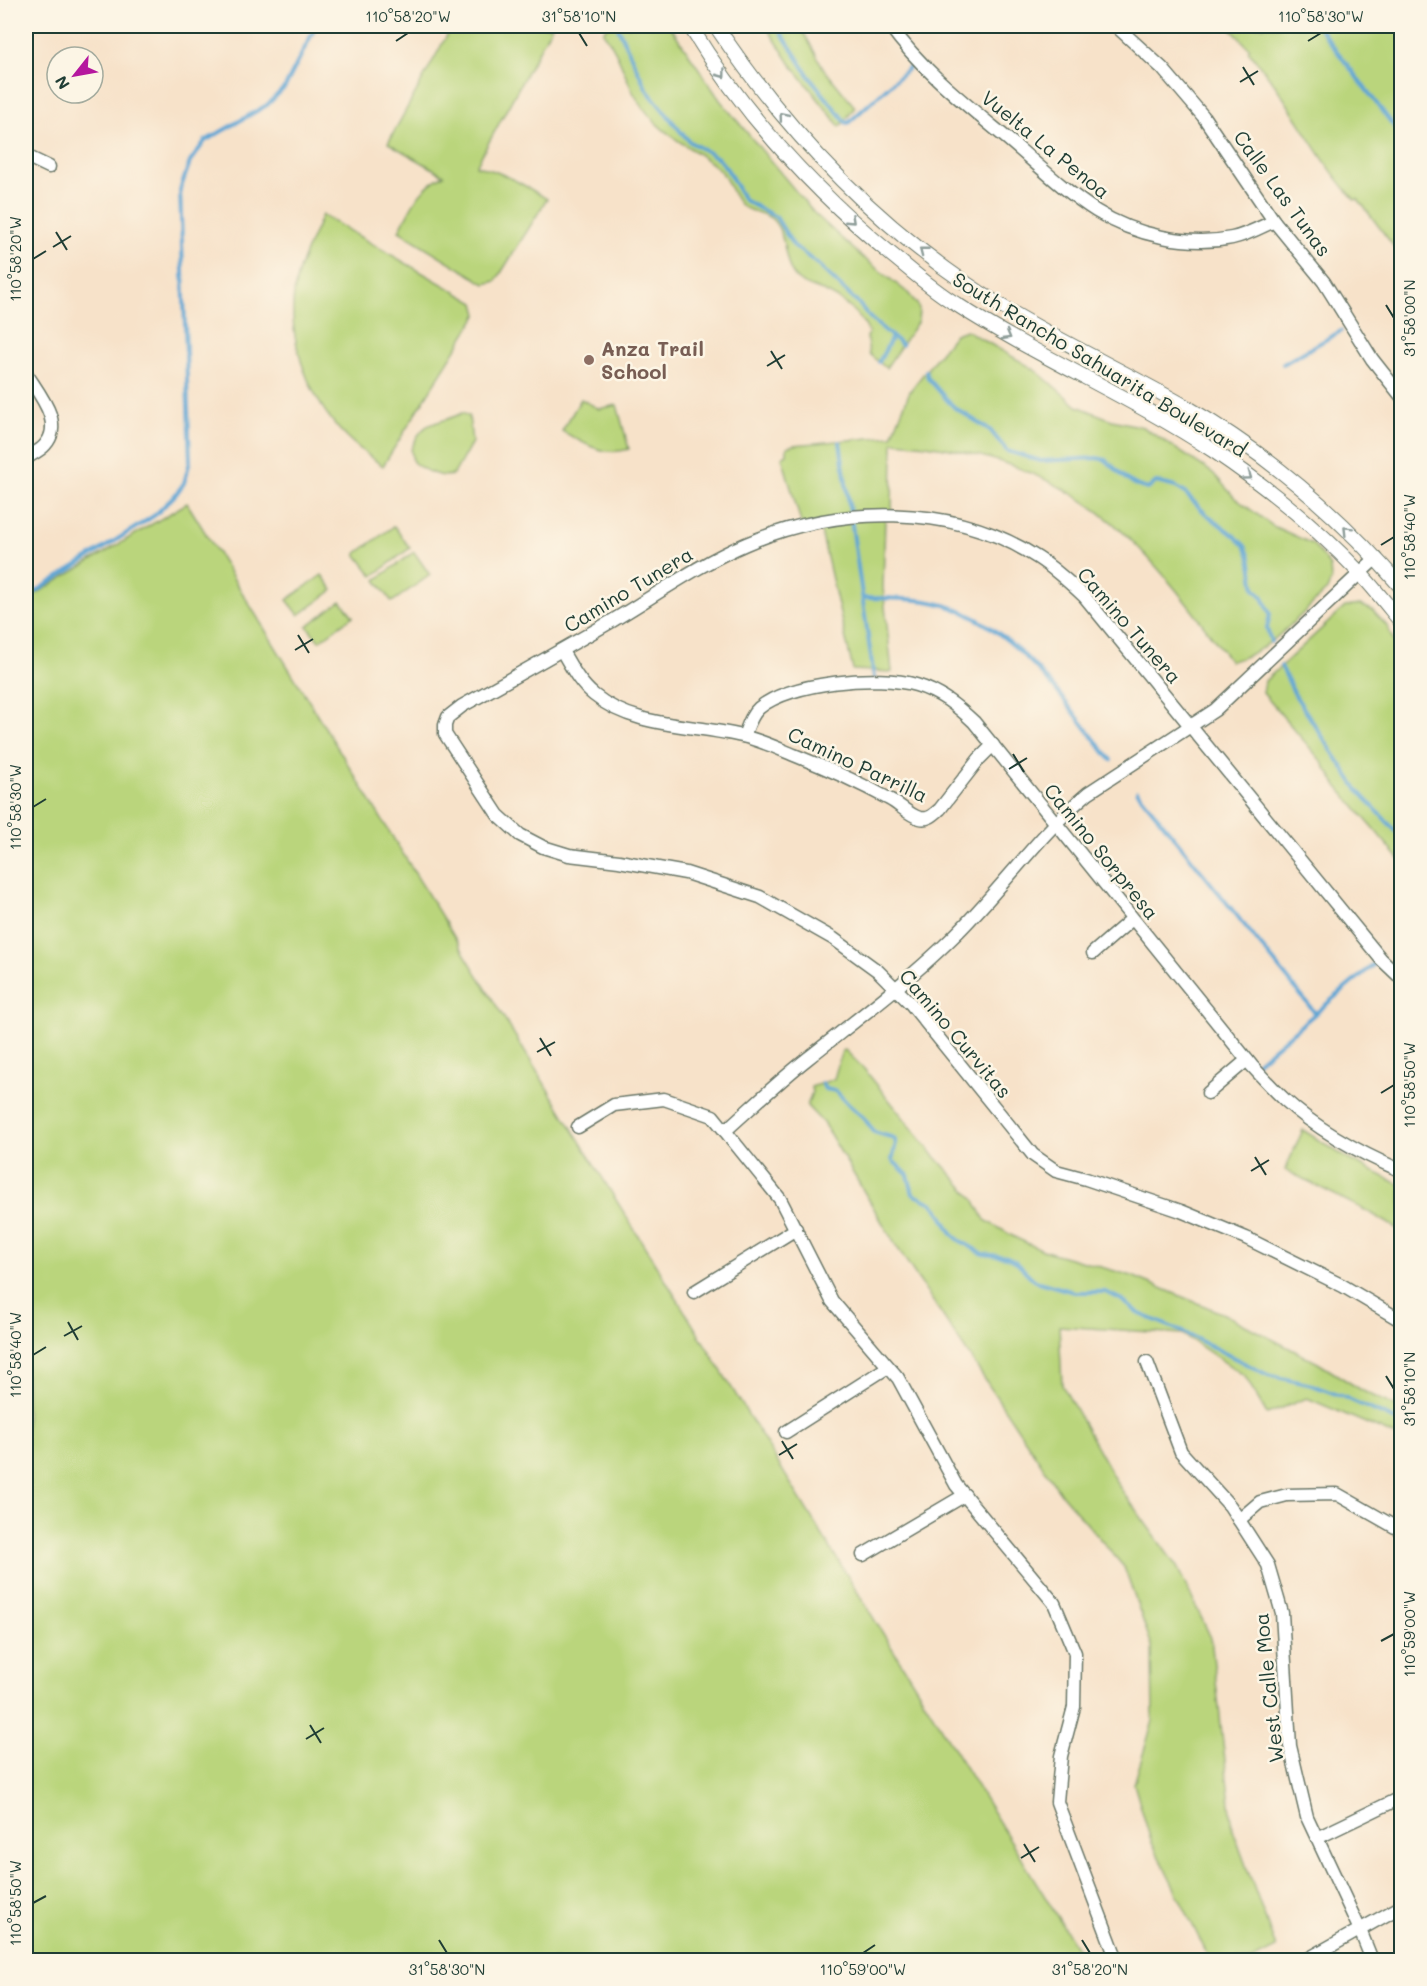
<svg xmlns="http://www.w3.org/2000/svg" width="1427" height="1986" viewBox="0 0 1427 1986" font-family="Mali,sans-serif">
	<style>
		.green { fill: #bad57b; stroke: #6c8958; stroke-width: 1.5 }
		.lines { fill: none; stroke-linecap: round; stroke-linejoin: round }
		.stream { stroke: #5da5d4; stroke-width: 4 }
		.minor-casing { stroke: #6b7768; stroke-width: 15 }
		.tertiary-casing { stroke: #6b7768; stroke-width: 16 }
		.minor { stroke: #fff; stroke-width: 12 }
		.tertiary { stroke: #fff; stroke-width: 14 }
		.oneway { stroke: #8f9e9a }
		.ticks { fill: none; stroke: #1f3d34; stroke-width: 2 }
		.education-dot { fill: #8d6e63; stroke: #fcf5e5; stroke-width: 2 }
		.labels { text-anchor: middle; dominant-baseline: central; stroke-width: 5; stroke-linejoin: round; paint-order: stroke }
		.street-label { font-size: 20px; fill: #1f3d34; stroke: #fcf5e5 }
		.education-label { font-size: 20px; font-weight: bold; fill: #785e54; stroke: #fcf5e5; text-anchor: start }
		.neatline { fill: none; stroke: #1f3d34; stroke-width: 2 }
		.ticks-label { font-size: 15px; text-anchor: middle; fill: #1f3d34 }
	</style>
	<rect width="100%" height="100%" fill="#fcf5e5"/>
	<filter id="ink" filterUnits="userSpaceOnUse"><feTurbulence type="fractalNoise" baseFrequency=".0167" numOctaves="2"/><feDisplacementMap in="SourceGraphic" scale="12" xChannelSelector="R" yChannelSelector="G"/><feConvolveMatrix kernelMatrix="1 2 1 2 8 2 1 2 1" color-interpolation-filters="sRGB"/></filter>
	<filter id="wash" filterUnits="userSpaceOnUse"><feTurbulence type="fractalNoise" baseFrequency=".008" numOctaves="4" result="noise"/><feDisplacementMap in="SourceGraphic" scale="24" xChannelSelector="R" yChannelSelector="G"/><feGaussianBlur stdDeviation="1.35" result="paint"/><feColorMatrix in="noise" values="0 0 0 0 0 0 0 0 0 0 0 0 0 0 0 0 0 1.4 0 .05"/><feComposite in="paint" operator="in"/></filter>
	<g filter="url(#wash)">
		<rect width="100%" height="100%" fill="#f7e2c9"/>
		<g class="green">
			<path d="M 452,26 L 552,26 L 476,166 C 502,171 524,185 547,199 L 496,281 L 485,284 L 399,231 C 412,206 418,188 444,175 L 388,143 Z"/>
			<path d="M 607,26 L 670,26 L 720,100 L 814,213 L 860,255 L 908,293 L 917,304 L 919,309 L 918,321 L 886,368 L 869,354 L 867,337 L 869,333 C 861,314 842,299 823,291 C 815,288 806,286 798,280 C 782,266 788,237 774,221 C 765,211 752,214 742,206 C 731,197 730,181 720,171 C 701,152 674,142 655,122 C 647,113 639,103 633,92 C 623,71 618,51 603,32 Z"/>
			<polygon points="766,26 800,26 824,69 855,107 840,127 790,63"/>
			<path d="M 1228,26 L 1401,26 L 1401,256 L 1358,199 L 1355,200 C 1324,166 1303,126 1277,88 C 1268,75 1258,63 1248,51 L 1250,49 Z"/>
			<path d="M 322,215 L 475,303 L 478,314 L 383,466 C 367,455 351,443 338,428 C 307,392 286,336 295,287 C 299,262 312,239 322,215 Z"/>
			<path d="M 966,330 L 1034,369 L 1077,406 L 1112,420 L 1143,427 L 1213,473 L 1235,498 L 1273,526 L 1313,544 L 1330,566 L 1331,580 L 1327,590 C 1298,616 1270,653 1230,661 C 1198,618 1165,572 1126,535 C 1063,475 978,447 893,442 L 892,516 L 885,516 L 883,588 L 892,672 L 853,670 L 819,523 L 802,526 L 782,457 L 787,454 L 787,447 L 794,445 L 892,436 L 910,391 L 955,334 Z"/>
			<path d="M 581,399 L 599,409 L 617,405 L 629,449 C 603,457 585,444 562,431 Z"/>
			<path d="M 462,413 L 469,416 L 472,442 L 454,474 C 442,480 423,470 413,462 L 411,450 C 424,416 436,427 462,413 Z"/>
			<polygon points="187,503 1084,1960 26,1960 26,600"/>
			<polygon points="394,526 410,548 373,576 356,554"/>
			<polygon points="414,552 430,575 392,602 376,580"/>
			<polygon points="322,575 333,590 299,615 287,600"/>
			<polygon points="341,601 353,616 319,641 307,626"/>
			<polygon points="1360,605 1372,610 1387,626 1401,657 1401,861 1338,787 1322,762 1263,693 1265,681 1345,607"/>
			<polygon points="845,1050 865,1070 931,1152 974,1199 985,1220 1016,1238 1042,1250 1132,1276 1224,1314 1318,1363 1363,1391 1401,1409 1401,1438 1307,1398 1267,1414 1245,1376 1182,1334 1059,1326 1062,1385 1118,1485 1177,1567 1211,1638 1233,1830 1276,1948 1252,1960 1210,1960 1151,1841 1134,1784 1153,1721 1152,1646 1124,1567 1059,1491 895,1244 824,1124 807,1106 812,1092 811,1087 834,1079 842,1051"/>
			<polygon points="1303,1130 1350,1160 1401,1185 1401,1231 1369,1212 1285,1170"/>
		</g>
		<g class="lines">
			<g class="stream">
				<polyline points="617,26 647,90 681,132 690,142 718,158 727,169 744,200 776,217 793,245 817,264 859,304 871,319 902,345"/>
				<polyline points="777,26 809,76 847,124 912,65"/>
				<polyline points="1318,26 1402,137"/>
				<polyline points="879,362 892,337"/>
				<polyline points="1283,364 1341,331"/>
				<polyline points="926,371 928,378 947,400 955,408 990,430 1007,451 1041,461 1097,458 1106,460 1127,480 1138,486 1148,489 1156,482 1176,487 1184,492 1206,514 1236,537 1245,546 1250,557 1255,589 1263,597 1270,614 1267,628 1271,642"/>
				<polyline points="840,442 874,678"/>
				<polyline points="26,598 155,515 176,494 184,483 190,461 180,190 190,162 205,141 267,105 285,87 316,26"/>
				<path d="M 864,598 C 887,598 910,598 932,602 C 1011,617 1064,702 1111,760"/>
				<polyline points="1281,666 1295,695 1357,789 1402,838"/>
				<polyline points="1137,791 1315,1013"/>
				<polyline points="1255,1064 1378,961"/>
				<polyline points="822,1083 825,1089 836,1091 850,1106 864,1118 874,1132 894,1138 896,1143 892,1160 908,1175 913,1194 932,1203 940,1212 952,1234 959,1240 983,1254 1007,1257 1015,1261 1035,1281 1074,1292 1106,1292 1120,1299 1140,1314 1181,1331 1268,1375 1312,1385 1346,1398 1402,1423"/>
			</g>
		</g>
	</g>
	<g filter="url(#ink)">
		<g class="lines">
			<defs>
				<g id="minor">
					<path d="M 890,26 C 921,69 963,102 1004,136 C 1034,161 1063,190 1096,211 C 1134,235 1188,247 1232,238 C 1247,235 1261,227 1274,221"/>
					<polyline points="1116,26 1162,68 1203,116 1274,221 1324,282 1372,359 1402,397"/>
					<polyline points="26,156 49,167"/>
					<path d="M 26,373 C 38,393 65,423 45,445 C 40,451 32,454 26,458"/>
					<path d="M 562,651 C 571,666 579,683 594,695 C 634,728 693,724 742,736 C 760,740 777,748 794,755 C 827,768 858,782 889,799 C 899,804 910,816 920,818 C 929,820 934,814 940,809 L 979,759 L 993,745"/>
					<path d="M 744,736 C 748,726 751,715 759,708 C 790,682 879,674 916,685 C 940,692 957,706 974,722 L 1252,1066 C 1263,1078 1274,1090 1285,1100 C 1319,1131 1360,1153 1402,1171"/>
					<polyline points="1093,953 1132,919"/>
					<path d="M 1402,979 L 1381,959 L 1084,596 C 1069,582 1055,569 1038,558 C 953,502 838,505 746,544 C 699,564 656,595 612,621 C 562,650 512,678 462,706 L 448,717 L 445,725 L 445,734 L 498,815 L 520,835 L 543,847 L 569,855 L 619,861 L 686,873 L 760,897 L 834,939 L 878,971 L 911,1004 L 1033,1155 L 1056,1171 L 1086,1179 L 1181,1211 L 1246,1238 L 1343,1286 L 1402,1321"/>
					<polyline points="1208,1093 1247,1060"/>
					<polyline points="578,1127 614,1105 664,1099 713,1116 780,1199 832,1301 898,1378 956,1485 1054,1603 1075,1653 1074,1707 1061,1756 1057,1802 1114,1952 1119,1960"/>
					<path d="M 725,1131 C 752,1107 779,1081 807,1059 C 856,1020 906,983 951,939 C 999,893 1037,836 1088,793 L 1215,710 L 1376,558"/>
					<polyline points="694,1292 796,1229"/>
					<polyline points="1147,1362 1181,1452 1230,1506 1268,1565 1282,1613 1290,1746 1307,1817 1360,1930 1372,1960"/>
					<polyline points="786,1432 888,1367"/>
					<polyline points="1239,1520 1260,1502 1287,1495 1337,1494 1402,1531"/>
					<polyline points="863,1555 965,1495"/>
					<polyline points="1317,1838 1402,1797"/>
					<polyline points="1306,1960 1402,1906"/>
				</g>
				<g id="tertiary">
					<path d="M 690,26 C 743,113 813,190 892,255 C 913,272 933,290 956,304 C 1039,358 1131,396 1214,451 C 1266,486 1316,527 1359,572 C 1374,588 1388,606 1402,623"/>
					<path d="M 716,26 C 783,126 867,216 967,284 C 1037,332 1115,366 1188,408 C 1269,455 1341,517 1402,588"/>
				</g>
			</defs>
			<use href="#minor" class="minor-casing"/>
			<use href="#tertiary" class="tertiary-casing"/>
			<use href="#minor" class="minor"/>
			<use href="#tertiary" class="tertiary"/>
		</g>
		<defs><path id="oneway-chevron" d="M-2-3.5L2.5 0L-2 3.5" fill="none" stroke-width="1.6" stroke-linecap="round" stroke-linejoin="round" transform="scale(1.5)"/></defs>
		<g class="oneway">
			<use href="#oneway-chevron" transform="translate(722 74) rotate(53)"/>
			<use href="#oneway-chevron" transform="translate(783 116) rotate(-130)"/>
			<use href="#oneway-chevron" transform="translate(851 220) rotate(43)"/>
			<use href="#oneway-chevron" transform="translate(923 251) rotate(-142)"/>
			<use href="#oneway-chevron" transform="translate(1007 336) rotate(30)"/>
			<use href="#oneway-chevron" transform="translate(1248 476) rotate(36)"/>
			<use href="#oneway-chevron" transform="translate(1347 530) rotate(-135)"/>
		</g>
	</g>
	<path class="ticks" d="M 579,33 L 587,46M 396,41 L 408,33M 1308,41 L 1321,33M 1243,67 L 1254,85M 1240,82 L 1258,71M 56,232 L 67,250M 53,247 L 71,236M 33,259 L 46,251M 1386,305 L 1394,318M 771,351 L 782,369M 767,366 L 785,355M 1381,545 L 1394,537M 298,635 L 309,653M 295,650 L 313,639M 1013,754 L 1024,772M 1009,769 L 1027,758M 33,807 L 46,799M 540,1038 L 551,1056M 537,1052 L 555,1042M 1381,1093 L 1394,1085M 1255,1157 L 1266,1175M 1251,1171 L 1269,1160M 68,1322 L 78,1340M 64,1336 L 82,1326M 33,1355 L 46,1347M 1386,1376 L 1394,1389M 782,1441 L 793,1459M 779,1455 L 797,1444M 1381,1641 L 1394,1634M 310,1725 L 321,1743M 306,1739 L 324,1728M 1024,1844 L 1035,1862M 1021,1858 L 1039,1847M 33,1903 L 46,1896M 439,1940 L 447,1953M 1082,1940 L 1090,1953M 863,1953 L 875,1945"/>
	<circle class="education-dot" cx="589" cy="360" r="6"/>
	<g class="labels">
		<g class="street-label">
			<text transform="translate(1046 144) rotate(39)">Vuelta La Penoa</text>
			<text transform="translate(1283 193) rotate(54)">Calle Las Tunas</text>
			<text transform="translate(1100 364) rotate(31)">South Rancho Sahuarita Boulevard</text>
			<text transform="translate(628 589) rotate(-31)">Camino Tunera</text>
			<text transform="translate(1130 625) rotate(49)">Camino Tunera</text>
			<text transform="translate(858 764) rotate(25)">Camino Parrilla</text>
			<text transform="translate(1102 851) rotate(51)">Camino Sorpresa</text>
			<text transform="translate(956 1033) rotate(50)">Camino Curvitas</text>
			<text transform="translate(1268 1688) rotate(-96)">West Calle Moa</text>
		</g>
		<g class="education-label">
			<text x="601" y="348">Anza Trail<tspan x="601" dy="23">School</tspan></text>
		</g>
	</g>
	<rect width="1427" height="1986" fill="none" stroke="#fcf5e5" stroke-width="66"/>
	<g transform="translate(75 75) rotate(239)"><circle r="28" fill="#fcf5e5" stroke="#a4ab9e" stroke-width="1.5"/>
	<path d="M0-4.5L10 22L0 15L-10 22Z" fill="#b5179e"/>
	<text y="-9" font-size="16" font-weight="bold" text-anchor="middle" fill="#1f3d34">N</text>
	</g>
	<rect x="33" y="33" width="1361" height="1920" class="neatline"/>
	<g class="ticks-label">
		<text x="408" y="22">110°58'20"W</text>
		<text x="579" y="22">31°58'10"N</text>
		<text x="1321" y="22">110°58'30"W</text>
		<text transform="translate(16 259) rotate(-90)" y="5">110°58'20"W</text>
		<text transform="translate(1410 318) rotate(-90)" y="5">31°58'00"N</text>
		<text transform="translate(1410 537) rotate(-90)" y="5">110°58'40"W</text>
		<text transform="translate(16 807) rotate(-90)" y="5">110°58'30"W</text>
		<text transform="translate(1410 1085) rotate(-90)" y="5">110°58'50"W</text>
		<text transform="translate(16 1355) rotate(-90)" y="5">110°58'40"W</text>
		<text transform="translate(1410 1389) rotate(-90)" y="5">31°58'10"N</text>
		<text transform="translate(1410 1634) rotate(-90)" y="5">110°59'00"W</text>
		<text transform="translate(16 1903) rotate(-90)" y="5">110°58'50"W</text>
		<text x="447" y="1975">31°58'30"N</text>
		<text x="863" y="1975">110°59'00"W</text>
		<text x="1090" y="1975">31°58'20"N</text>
	</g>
</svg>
